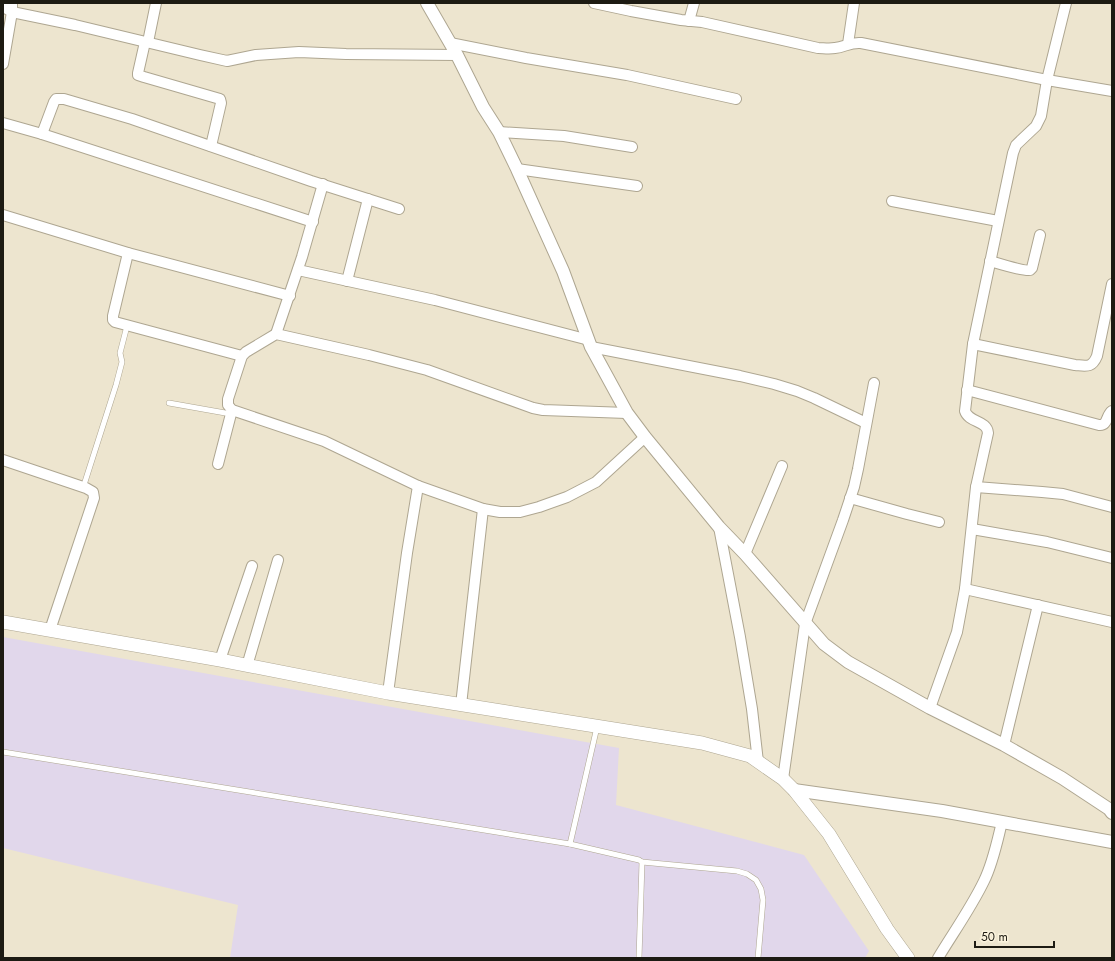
<svg xmlns="http://www.w3.org/2000/svg" width="1115" height="961" viewBox="0 0 1115 961" font-family="Jost,sans-serif">
	<style>
		.industrial { fill: #e1d7eb }
		.lines { fill: none; stroke-linecap: round; stroke-linejoin: round }
		.service-casing { stroke: #aea691; stroke-width: 6 }
		.minor-casing { stroke: #aea691; stroke-width: 12 }
		.tertiary-casing { stroke: #aea691; stroke-width: 14 }
		.secondary-casing { stroke: #aea691; stroke-width: 14 }
		.service { stroke: #fff; stroke-width: 5 }
		.minor { stroke: #fff; stroke-width: 10 }
		.tertiary { stroke: #fff; stroke-width: 12 }
		.secondary { stroke: #fff; stroke-width: 13 }
	</style>
	<rect width="100%" height="100%" fill="#ede5cf"/>
	<polygon class="industrial" points="3,637 619,748 616,805 804,855 869,951 865,958 230,958 238,905 3,848"/>
	<g class="lines">
		<defs>
			<g id="service">
				<polyline points="169,403 231,414"/>
				<polyline points="83,488 116,385 122,362 120,353 127,326"/>
				<polyline points="3,752 570,844 639,860 642,862 639,958"/>
				<polyline points="570,844 597,727"/>
				<polyline points="642,862 737,871 747,874 756,880 761,889 763,900 758,958"/>
			</g>
			<g id="minor">
				<path d="M 594,3 L 631,11 L 681,20 L 702,22 L 818,48 C 823,48 829,49 835,48 C 845,47 850,42 861,43 L 1047,80 L 1112,91"/>
				<polyline points="3,7 12,12 75,25 200,55 227,61 256,55 299,52 346,54 457,55"/>
				<polyline points="689,21 694,3"/>
				<polyline points="145,42 138,73 138,75 144,77 220,99 221,103 211,146"/>
				<polyline points="148,42 156,3"/>
				<polyline points="450,43 526,58 627,75 736,99"/>
				<polyline points="848,44 854,3"/>
				<polyline points="3,64 12,12 12,3"/>
				<polyline points="3,123 42,134 313,222"/>
				<polyline points="499,132 564,136 632,147"/>
				<polyline points="42,134 54,102 56,99 64,99 132,119 311,181 399,209"/>
				<polyline points="517,169 637,186"/>
				<polyline points="892,201 998,221"/>
				<polyline points="3,215 128,253 290,296"/>
				<polyline points="128,253 113,316 113,320 115,322 242,356"/>
				<path d="M 990,261 C 997,263 1025,272 1030,270 C 1031,269 1032,268 1032,268 L 1040,235"/>
				<polyline points="298,270 435,300 589,340"/>
				<polyline points="347,281 368,199"/>
				<polyline points="276,334 302,257 323,184"/>
				<path d="M 973,344 L 1075,365 C 1087,366 1092,368 1097,356 L 1112,284"/>
				<polyline points="591,347 740,376 774,384 797,391 814,398 866,423"/>
				<path d="M 967,390 L 1099,425 C 1108,426 1106,415 1112,411"/>
				<polyline points="627,413 543,410 533,408 427,370 369,355 276,334 246,352 242,356 228,399 228,405 232,410 324,441 418,486 483,509 500,512 520,512 539,507 567,497 596,482 645,437"/>
				<polyline points="3,460 86,488 93,492 94,498 50,630"/>
				<polyline points="218,464 232,410"/>
				<polyline points="976,487 1042,492 1063,494 1112,507"/>
				<polyline points="850,498 907,514 939,522"/>
				<polyline points="719,527 740,637 752,709 758,762"/>
				<polyline points="972,529 1047,542 1112,558"/>
				<polyline points="745,554 782,466"/>
				<polyline points="965,589 1112,622"/>
				<polyline points="220,660 252,566"/>
				<polyline points="247,666 278,560"/>
				<polyline points="388,693 407,553 418,486"/>
				<polyline points="461,705 483,509"/>
				<path d="M 930,708 L 957,632 L 965,589 L 976,487 L 988,433 C 987,420 969,423 965,411 L 973,344 L 1013,153 L 1016,145 L 1036,126 L 1041,116 L 1047,80 L 1066,3"/>
				<polyline points="1004,745 1038,605"/>
				<polyline points="783,779 805,624 843,520 854,487 858,469 874,383"/>
				<path d="M 938,958 C 953,933 971,908 984,881 C 993,863 997,842 1002,822"/>
			</g>
			<g id="tertiary">
				<polyline points="427,3 457,55 483,107 499,132 517,169 563,271 591,347 627,413 645,437 719,527 745,554 824,644 848,662 930,708 1004,745 1062,778 1109,809 1112,813"/>
				<polyline points="794,790 942,811 1112,842"/>
			</g>
			<polyline id="secondary" points="3,622 220,660 388,693 702,743 750,756 783,779 794,790 829,834 887,929 908,958"/>
		</defs>
		<use href="#service" class="service-casing"/>
		<use href="#minor" class="minor-casing"/>
		<use href="#tertiary" class="tertiary-casing"/>
		<use href="#secondary" class="secondary-casing"/>
		<use href="#service" class="service"/>
		<use href="#minor" class="minor"/>
		<use href="#tertiary" class="tertiary"/>
		<use href="#secondary" class="secondary"/>
	</g>
	<rect width="1115" height="961" fill="none" stroke="#1d1b13" stroke-width="8"/>
	<path d="M975 941v6h79v-6" fill="none" stroke="#1d1b13" stroke-width="2"/>
	<text x="981" y="941" font-size="12" fill="#1d1b13" stroke="#faf2dc" stroke-width="3" paint-order="stroke">50 m</text>
</svg>
